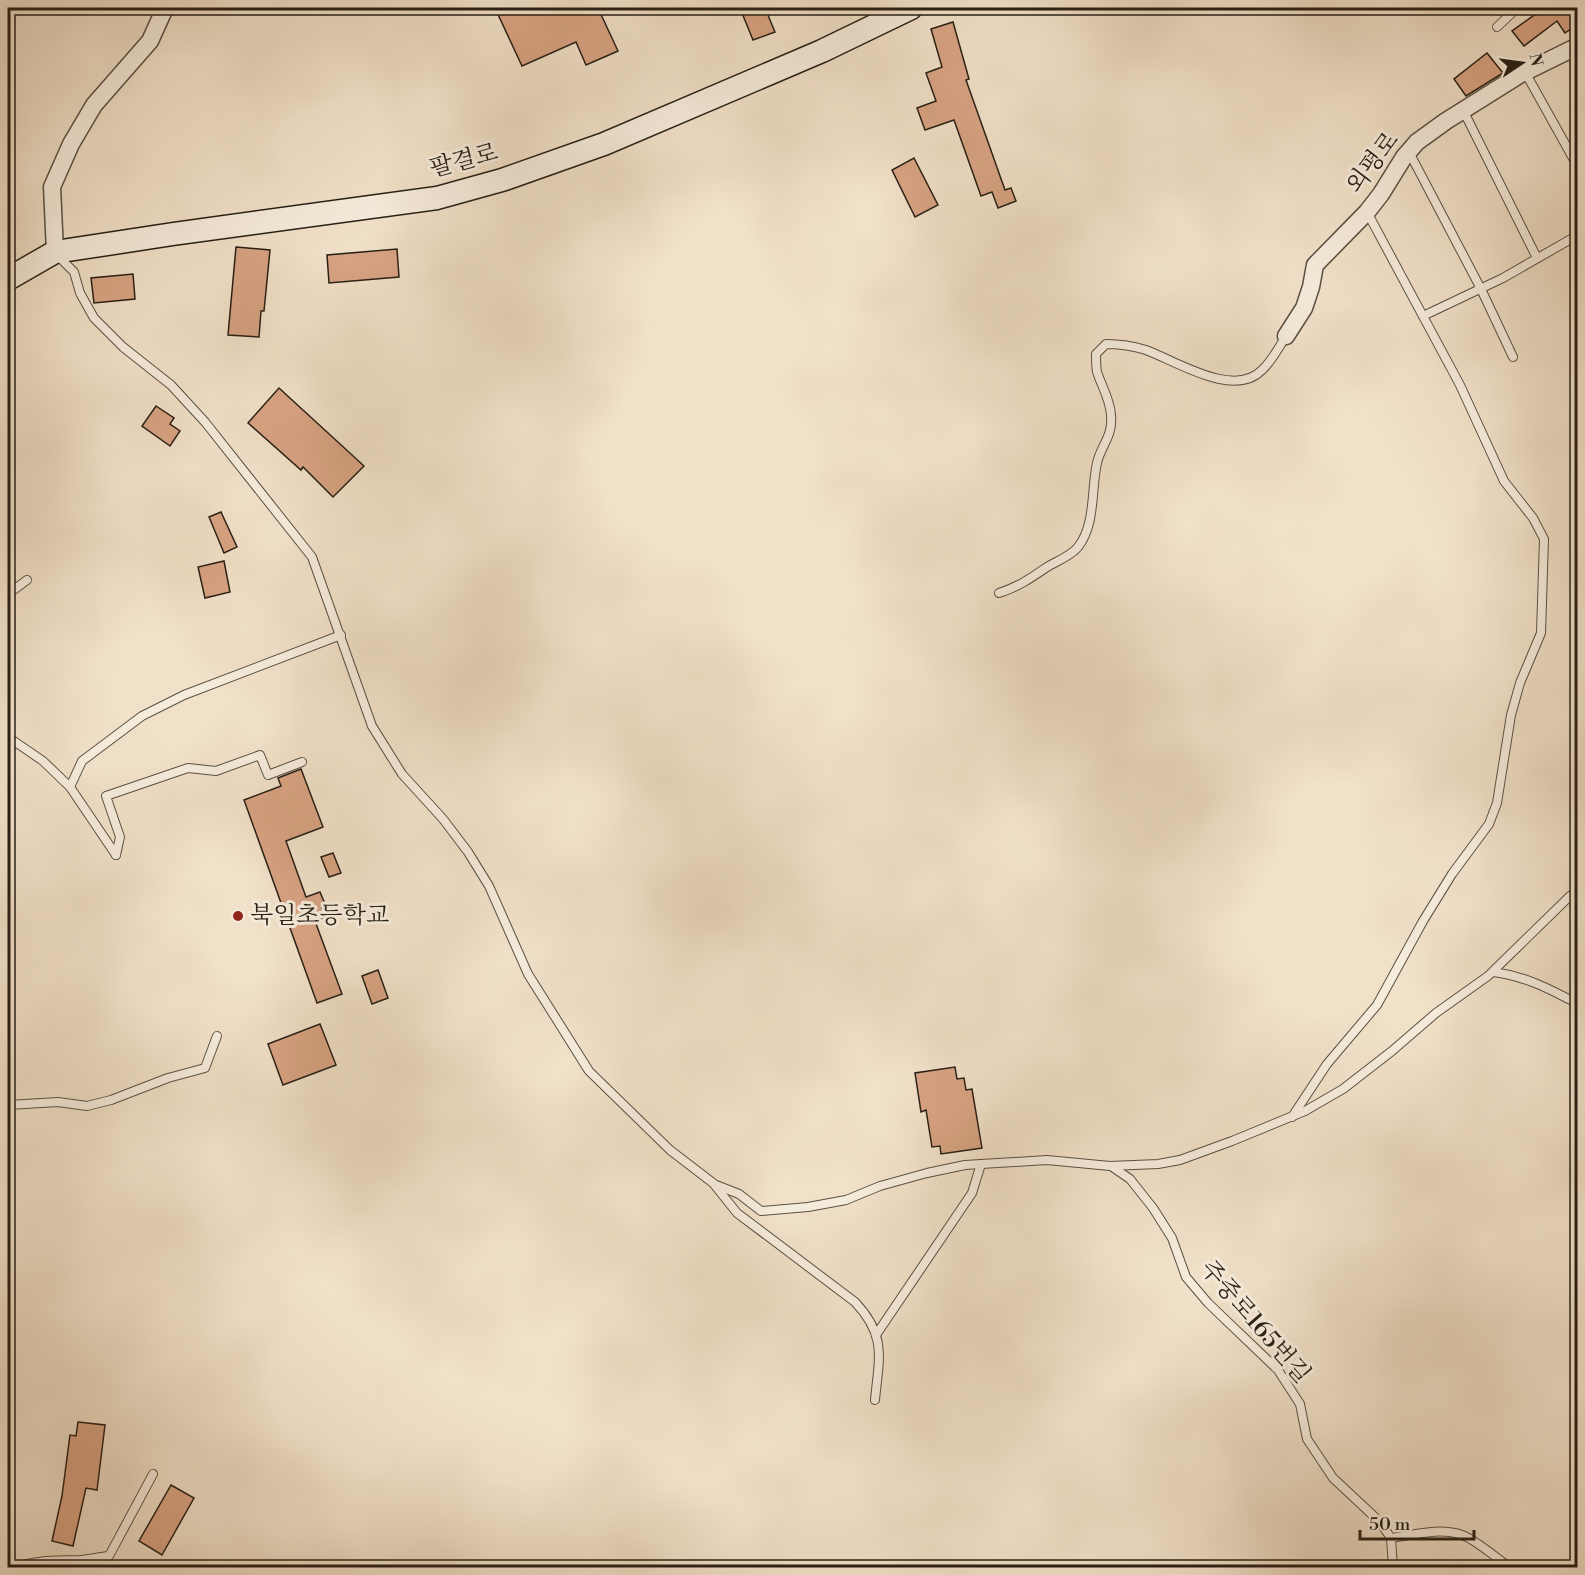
<svg xmlns="http://www.w3.org/2000/svg" width="1585" height="1575" viewBox="0 0 1585 1575" font-family="'Libre Bodoni','Noto Serif KR',serif">
	<style>
		.building { fill: #d8a383; stroke: #271f15; stroke-width: 1.5 }
		.lines { fill: none; stroke-linecap: round; stroke-linejoin: round }
		.lane-casing { stroke: #5a5042; stroke-width: 10 }
		.street-casing { stroke: #5a5042; stroke-width: 19 }
		.secondary-casing { stroke: #271f15; stroke-width: 25 }
		.lane { stroke: #f6ecdc; stroke-width: 8 }
		.street { stroke: #f6ecdc; stroke-width: 16 }
		.secondary { stroke: #f6ecdc; stroke-width: 22 }
		.poi-dot { fill: #8f2418; stroke: #f6ecdc; stroke-width: 2 }
		.labels { text-anchor: middle; dominant-baseline: central; stroke-width: 6; stroke-linejoin: round; paint-order: stroke }
		.street-label { font-size: 24px; fill: #271f15; stroke: #f6ecdc }
		.poi-label { font-size: 24px; fill: #271f15; stroke: #f6ecdc; text-anchor: start }
	</style>
	<rect width="100%" height="100%" fill="#f1e1c9"/>
	<filter id="stains"><feTurbulence type="fractalNoise" baseFrequency=".00333" numOctaves="4"/><feColorMatrix values="0 0 0 0 .2 0 0 0 0 .09 0 0 0 0 .02 0 0 0 .5 -.17"/></filter>
	<radialGradient id="worn" r=".72"><stop offset=".6" stop-color="#630" stop-opacity="0"/><stop offset="1" stop-color="#630" stop-opacity=".3"/></radialGradient>
	<g class="building">
		<polygon points="495,8 598,8 618,51 586,65 576,42 522,66"/>
		<polygon points="740,8 765,8 775,32 753,40"/>
		<polygon points="1544,8 1578,8 1578,24 1565,33 1557,21 1524,46 1512,31"/>
		<polygon points="953,22 969,79 966,80 1005,190 1011,188 1016,201 998,208 992,192 981,196 954,120 925,130 917,108 936,101 926,73 942,67 931,29"/>
		<polygon points="1487,53 1503,73 1466,96 1454,79"/>
		<polygon points="914,158 938,205 915,217 892,170"/>
		<polygon points="236,247 270,250 264,311 261,311 259,337 228,335"/>
		<polygon points="397,249 399,277 329,283 327,255"/>
		<polygon points="133,274 135,299 94,303 91,278"/>
		<polygon points="279,388 364,466 333,497 303,467 301,470 248,423"/>
		<polygon points="156,406 174,418 170,424 180,431 170,446 142,426"/>
		<polygon points="221,512 237,547 224,553 209,517"/>
		<polygon points="224,561 230,592 205,598 198,567"/>
		<polygon points="301,769 323,827 286,841 306,897 320,892 325,904 321,905 326,917 315,921 342,994 317,1003 244,800 281,786 278,778"/>
		<polygon points="333,853 341,873 329,877 321,857"/>
		<polygon points="378,970 388,998 372,1004 362,976"/>
		<polygon points="320,1024 336,1065 283,1085 268,1044"/>
		<polygon points="955,1067 957,1079 964,1078 966,1090 972,1089 982,1148 941,1154 940,1146 932,1147 926,1110 921,1112 915,1073"/>
		<polygon points="78,1422 105,1425 97,1490 86,1488 73,1546 52,1541 62,1496 70,1435 76,1436"/>
		<polygon points="171,1485 194,1498 162,1555 139,1541"/>
	</g>
	<g class="lines">
		<defs>
			<g id="lane">
				<polyline points="1497,27 1517,8"/>
				<polyline points="1569,51 1578,68"/>
				<polyline points="1525,72 1578,167"/>
				<polyline points="1463,110 1537,258"/>
				<polyline points="1409,152 1481,289 1513,357"/>
				<path d="M 57,255 L 74,272 L 80,293 L 94,318 L 123,347 L 171,385 L 205,422 L 312,557 L 372,726 L 402,774 L 443,819 L 468,852 L 489,886 L 528,974 L 589,1071 L 670,1150 L 713,1183 L 737,1213 L 855,1302 C 887,1336 879,1357 875,1400"/>
				<polyline points="1423,316 1503,278 1578,235"/>
				<path d="M 999,593 C 1018,587 1031,578 1047,567 C 1057,561 1071,556 1078,547 C 1096,524 1091,489 1097,463 C 1101,445 1113,437 1111,415 C 1110,399 1102,387 1097,372 C 1096,366 1096,359 1096,354 L 1106,344 C 1120,344 1133,346 1146,350 C 1176,361 1234,399 1262,370 C 1272,361 1279,347 1286,336"/>
				<polyline points="8,594 27,580"/>
				<polyline points="8,737 43,761 70,787 116,855"/>
				<polyline points="70,787 82,761 142,716 184,695 341,635"/>
				<polyline points="116,855 120,837 106,796 188,768 216,771 260,755 268,775 302,762"/>
				<path d="M 1493,972 C 1525,976 1550,989 1578,1004"/>
				<polyline points="8,1105 58,1102 87,1106 111,1100 168,1078 205,1068 217,1036"/>
				<polyline points="1292,1117 1327,1064 1377,1005 1423,921 1452,874 1489,824 1497,803 1511,715 1520,683 1541,633 1544,539 1533,518 1504,481 1460,385 1367,212"/>
				<polyline points="1111,1166 1130,1179 1153,1208 1172,1238 1186,1277 1208,1303 1278,1370 1300,1404 1307,1439 1333,1478 1379,1521 1391,1538 1393,1568"/>
				<polyline points="716,1185 739,1194 761,1211 808,1207 846,1200 880,1186 927,1173 965,1165 1047,1160 1110,1166 1158,1164 1180,1160 1232,1141 1305,1111 1343,1089 1392,1051 1436,1013 1488,976 1570,896 1578,893"/>
				<polyline points="876,1335 972,1193 981,1164"/>
				<path d="M 1391,1538 C 1414,1535 1439,1527 1462,1535 C 1472,1538 1500,1560 1510,1568"/>
				<path d="M 15,1568 C 37,1559 58,1561 81,1560 C 90,1559 100,1557 109,1556 L 153,1474"/>
			</g>
			<g id="street">
				<polyline points="55,252 52,187 71,144 94,105 150,41 165,8"/>
				<polyline points="1286,336 1304,308 1311,287 1315,265 1367,212 1381,194 1404,157 1417,142 1446,121 1521,74 1578,46"/>
			</g>
			<polyline id="secondary" points="8,279 55,252 173,234 437,198 502,180 604,144 822,51 911,8"/>
		</defs>
		<use href="#lane" class="lane-casing"/>
		<use href="#street" class="street-casing"/>
		<use href="#secondary" class="secondary-casing"/>
		<use href="#lane" class="lane"/>
		<use href="#street" class="street"/>
		<use href="#secondary" class="secondary"/>
	</g>
	<circle class="poi-dot" cx="238" cy="916" r="6"/>
	<g class="labels">
		<g class="street-label">
			<text transform="translate(464 161) rotate(-15)">팔결로</text>
			<text transform="translate(1373 163) rotate(-53)">외평로</text>
			<text transform="translate(1255 1322) rotate(49)">주중로165번길</text>
		</g>
		<g class="poi-label">
			<text x="250" y="916">북일초등학교</text>
		</g>
	</g>
	<rect width="1585" height="1575" fill="none" stroke="#f1e1c9" stroke-width="30"/>
	<rect x="9" y="9" width="1567" height="1557" fill="none" stroke="#271f15" stroke-width="3"/>
	<rect x="15" y="15" width="1555" height="1545" fill="none" stroke="#271f15" stroke-width="1.5"/>
	<g transform="translate(1522 63) rotate(77)" stroke="#f6ecdc" stroke-width="4.5" paint-order="stroke">
	<path d="M0-4.5L10 22L0 15L-10 22Z" fill="#271f15"/>
	<text y="-9" font-size="16" font-weight="bold" text-anchor="middle" fill="#271f15">N</text>
	</g>
	<path d="M1360 1530v9h114v-9" fill="none" stroke="#271f15" stroke-width="3"/>
	<text x="1369" y="1530" font-size="18" fill="#271f15" stroke="#f6ecdc" stroke-width="4.5" paint-order="stroke">50 m</text>
	<rect width="100%" height="100%" filter="url(#stains)"/>
	<rect width="100%" height="100%" fill="url(#worn)"/>
</svg>
